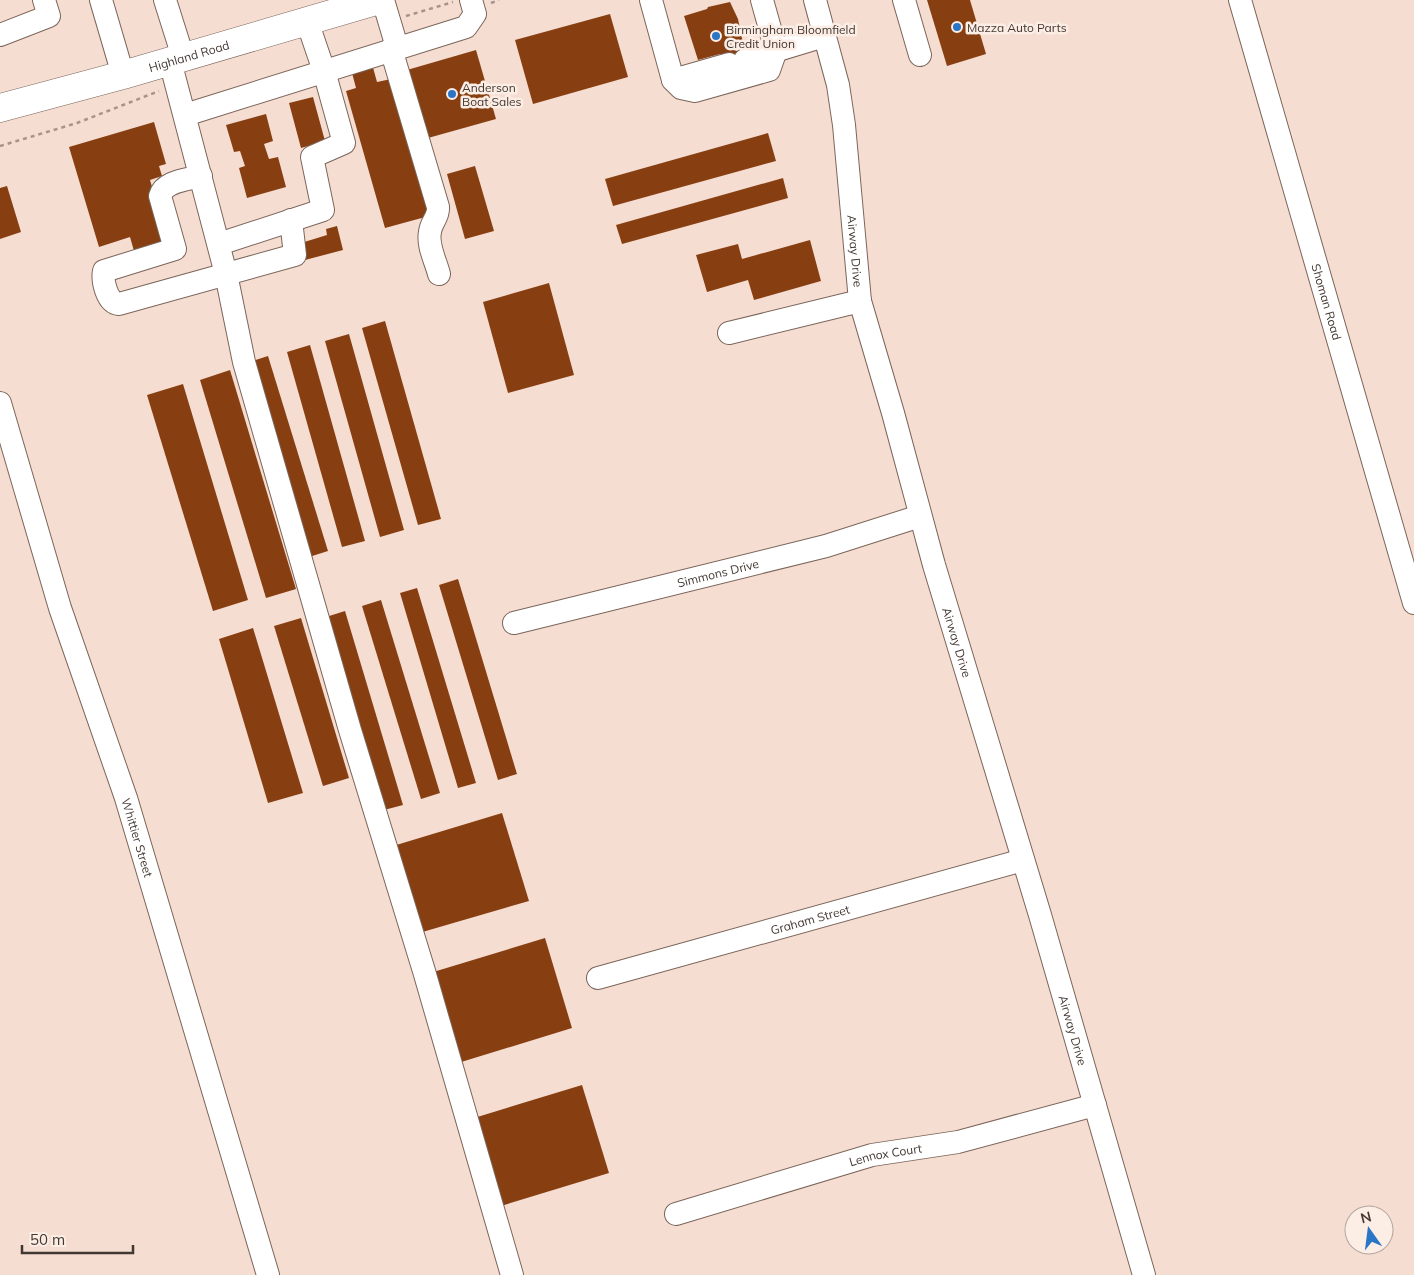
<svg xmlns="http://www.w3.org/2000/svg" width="1414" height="1275" viewBox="0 0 1414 1275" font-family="Mulish,sans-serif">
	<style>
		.building { fill: #873f12 }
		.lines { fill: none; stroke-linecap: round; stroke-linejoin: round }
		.minor-casing { stroke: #7b655a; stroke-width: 24 }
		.highway-casing { stroke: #7b655a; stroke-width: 29 }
		.path { stroke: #a6948b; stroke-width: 2.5; stroke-dasharray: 4 4; stroke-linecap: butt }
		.minor { stroke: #fff; stroke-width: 22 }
		.highway { stroke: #fff; stroke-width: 28 }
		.poi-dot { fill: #2b75c6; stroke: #fcede5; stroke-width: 2 }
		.labels { text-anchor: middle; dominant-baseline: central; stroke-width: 5; stroke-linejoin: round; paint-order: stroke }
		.poi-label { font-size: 12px; fill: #423833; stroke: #fcede5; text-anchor: start }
		.street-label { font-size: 12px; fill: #423833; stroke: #fcede5 }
	</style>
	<rect width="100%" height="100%" fill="#f6ddd1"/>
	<g class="building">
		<polygon points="927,0 970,0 986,54 947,66"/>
		<polygon points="730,2 738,19 744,48 735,49 755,71 738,76 720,54 698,60 684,16 707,9 708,7"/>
		<polygon points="610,14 628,77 533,104 515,40"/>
		<polygon points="476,50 496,119 428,138 407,70"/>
		<polygon points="372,64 377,82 391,79 429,216 385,228 346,91 356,88 351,69"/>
		<polygon points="313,97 325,141 301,148 289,103"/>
		<polygon points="266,114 273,141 264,144 269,159 278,157 286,187 247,198 239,168 245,166 240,151 234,152 226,125"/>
		<polygon points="154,122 166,164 159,166 162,176 150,180 168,241 134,251 130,237 99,247 69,147"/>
		<polygon points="768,133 776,161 613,206 605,179"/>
		<polygon points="475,166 494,231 465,239 447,174"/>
		<polygon points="783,178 788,198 622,244 616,225"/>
		<polygon points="7,186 21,232 0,239 0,188"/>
		<polygon points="337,226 343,250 305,260 301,243 327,235 326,229"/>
		<polygon points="810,240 821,281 754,300 748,280 707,292 696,255 738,244 742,259"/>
		<polygon points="549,283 574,375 508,393 483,302"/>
		<polygon points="385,321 441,519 418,525 362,328"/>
		<polygon points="349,334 404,530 380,537 325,341"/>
		<polygon points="310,345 365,541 342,547 287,352"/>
		<polygon points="268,356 328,551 309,557 249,362"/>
		<polygon points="230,370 296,589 266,598 200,380"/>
		<polygon points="183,384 248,600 213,611 147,395"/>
		<polygon points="458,579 517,774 498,780 439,585"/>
		<polygon points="417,588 476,783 458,788 400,593"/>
		<polygon points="381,600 440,793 421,799 362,606"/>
		<polygon points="345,611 403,805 384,810 326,617"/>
		<polygon points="301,618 349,778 323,786 274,626"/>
		<polygon points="253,628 303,793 268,803 219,639"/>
		<polygon points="502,813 529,901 419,933 393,846"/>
		<polygon points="545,938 572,1028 458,1063 430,973"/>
		<polygon points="582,1085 609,1173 501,1206 474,1118"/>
	</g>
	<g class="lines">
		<defs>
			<g id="minor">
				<polyline points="101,0 123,75"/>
				<polyline points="165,0 183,57"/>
				<polyline points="383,0 397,47"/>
				<polyline points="651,0 673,80 681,88 695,91 769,70 776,50 762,0"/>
				<path id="s1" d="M 815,0 L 838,85 L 844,125 L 860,301 L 893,413 L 934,565 L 1040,915 L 1144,1275"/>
				<polyline points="904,0 920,55"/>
				<path id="s2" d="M 1240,0 L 1414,603"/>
				<polyline points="0,35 49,16 44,0"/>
				<path d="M 391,49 L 438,207 C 439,217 431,222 430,232 C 427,245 436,262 439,274"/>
				<polyline points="745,60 824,36"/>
				<polyline points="170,61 226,274 244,362 350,730 424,971 512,1275"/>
				<polyline points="673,80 729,64"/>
				<polyline points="185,115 466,27 475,14 471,0"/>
				<path d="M 201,176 C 187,180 164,181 160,196 L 175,249 L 104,271 C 102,281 107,303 119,304 L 295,255 L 291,220"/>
				<polyline points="219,244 323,210 312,157 344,143 324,71 307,21"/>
				<polyline points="729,333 860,301"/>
				<path id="s3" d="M 0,403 L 60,608 L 126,798 L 268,1275"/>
				<path id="s4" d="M 514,623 L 826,546 L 920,516"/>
				<path id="s5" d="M 598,978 L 1023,860"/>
				<path id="s6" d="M 676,1214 L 872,1155 L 958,1142 L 1095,1105"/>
			</g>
			<g id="highway">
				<path id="s7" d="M 0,108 L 123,75 L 379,0"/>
			</g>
		</defs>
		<use href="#minor" class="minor-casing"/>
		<use href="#highway" class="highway-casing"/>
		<g class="path">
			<polyline points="491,3 499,0"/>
			<polyline points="406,16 453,2"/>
			<polyline points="0,146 77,123 159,91"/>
		</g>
		<use href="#minor" class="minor"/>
		<use href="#highway" class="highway"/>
	</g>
	<g class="poi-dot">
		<circle cx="957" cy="27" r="5"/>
		<circle cx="716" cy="36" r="5"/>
		<circle cx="452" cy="94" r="5"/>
	</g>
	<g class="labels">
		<g class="poi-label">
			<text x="967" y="27">Mazza Auto Parts</text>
			<text x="726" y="29">Birmingham Bloomfield<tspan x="726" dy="14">Credit Union</tspan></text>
			<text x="462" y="87">Anderson<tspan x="462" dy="14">Boat Sales</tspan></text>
		</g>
		<g class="street-label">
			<text stroke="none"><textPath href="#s7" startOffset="196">Highland Road</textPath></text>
			<text stroke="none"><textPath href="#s1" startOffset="255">Airway Drive</textPath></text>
			<text stroke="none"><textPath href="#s2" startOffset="314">Shoman Road</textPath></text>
			<text stroke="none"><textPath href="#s4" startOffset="210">Simmons Drive</textPath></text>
			<text stroke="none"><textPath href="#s1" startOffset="660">Airway Drive</textPath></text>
			<text stroke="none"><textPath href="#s3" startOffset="456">Whittier Street</textPath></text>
			<text stroke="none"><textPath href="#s5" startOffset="220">Graham Street</textPath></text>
			<text stroke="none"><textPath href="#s1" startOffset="1065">Airway Drive</textPath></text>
			<text stroke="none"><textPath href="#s6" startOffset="218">Lennox Court</textPath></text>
		</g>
	</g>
	<g transform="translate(1369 1230) rotate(346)"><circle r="24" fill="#fcede5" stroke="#b2a59e"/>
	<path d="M0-4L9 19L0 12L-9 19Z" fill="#2b75c6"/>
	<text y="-8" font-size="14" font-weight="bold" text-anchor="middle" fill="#423833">N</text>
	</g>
	<path d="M22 1245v8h111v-8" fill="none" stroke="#423833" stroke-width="2.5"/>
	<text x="30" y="1245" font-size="15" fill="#423833" stroke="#fcede5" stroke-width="4" paint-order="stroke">50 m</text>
</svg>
